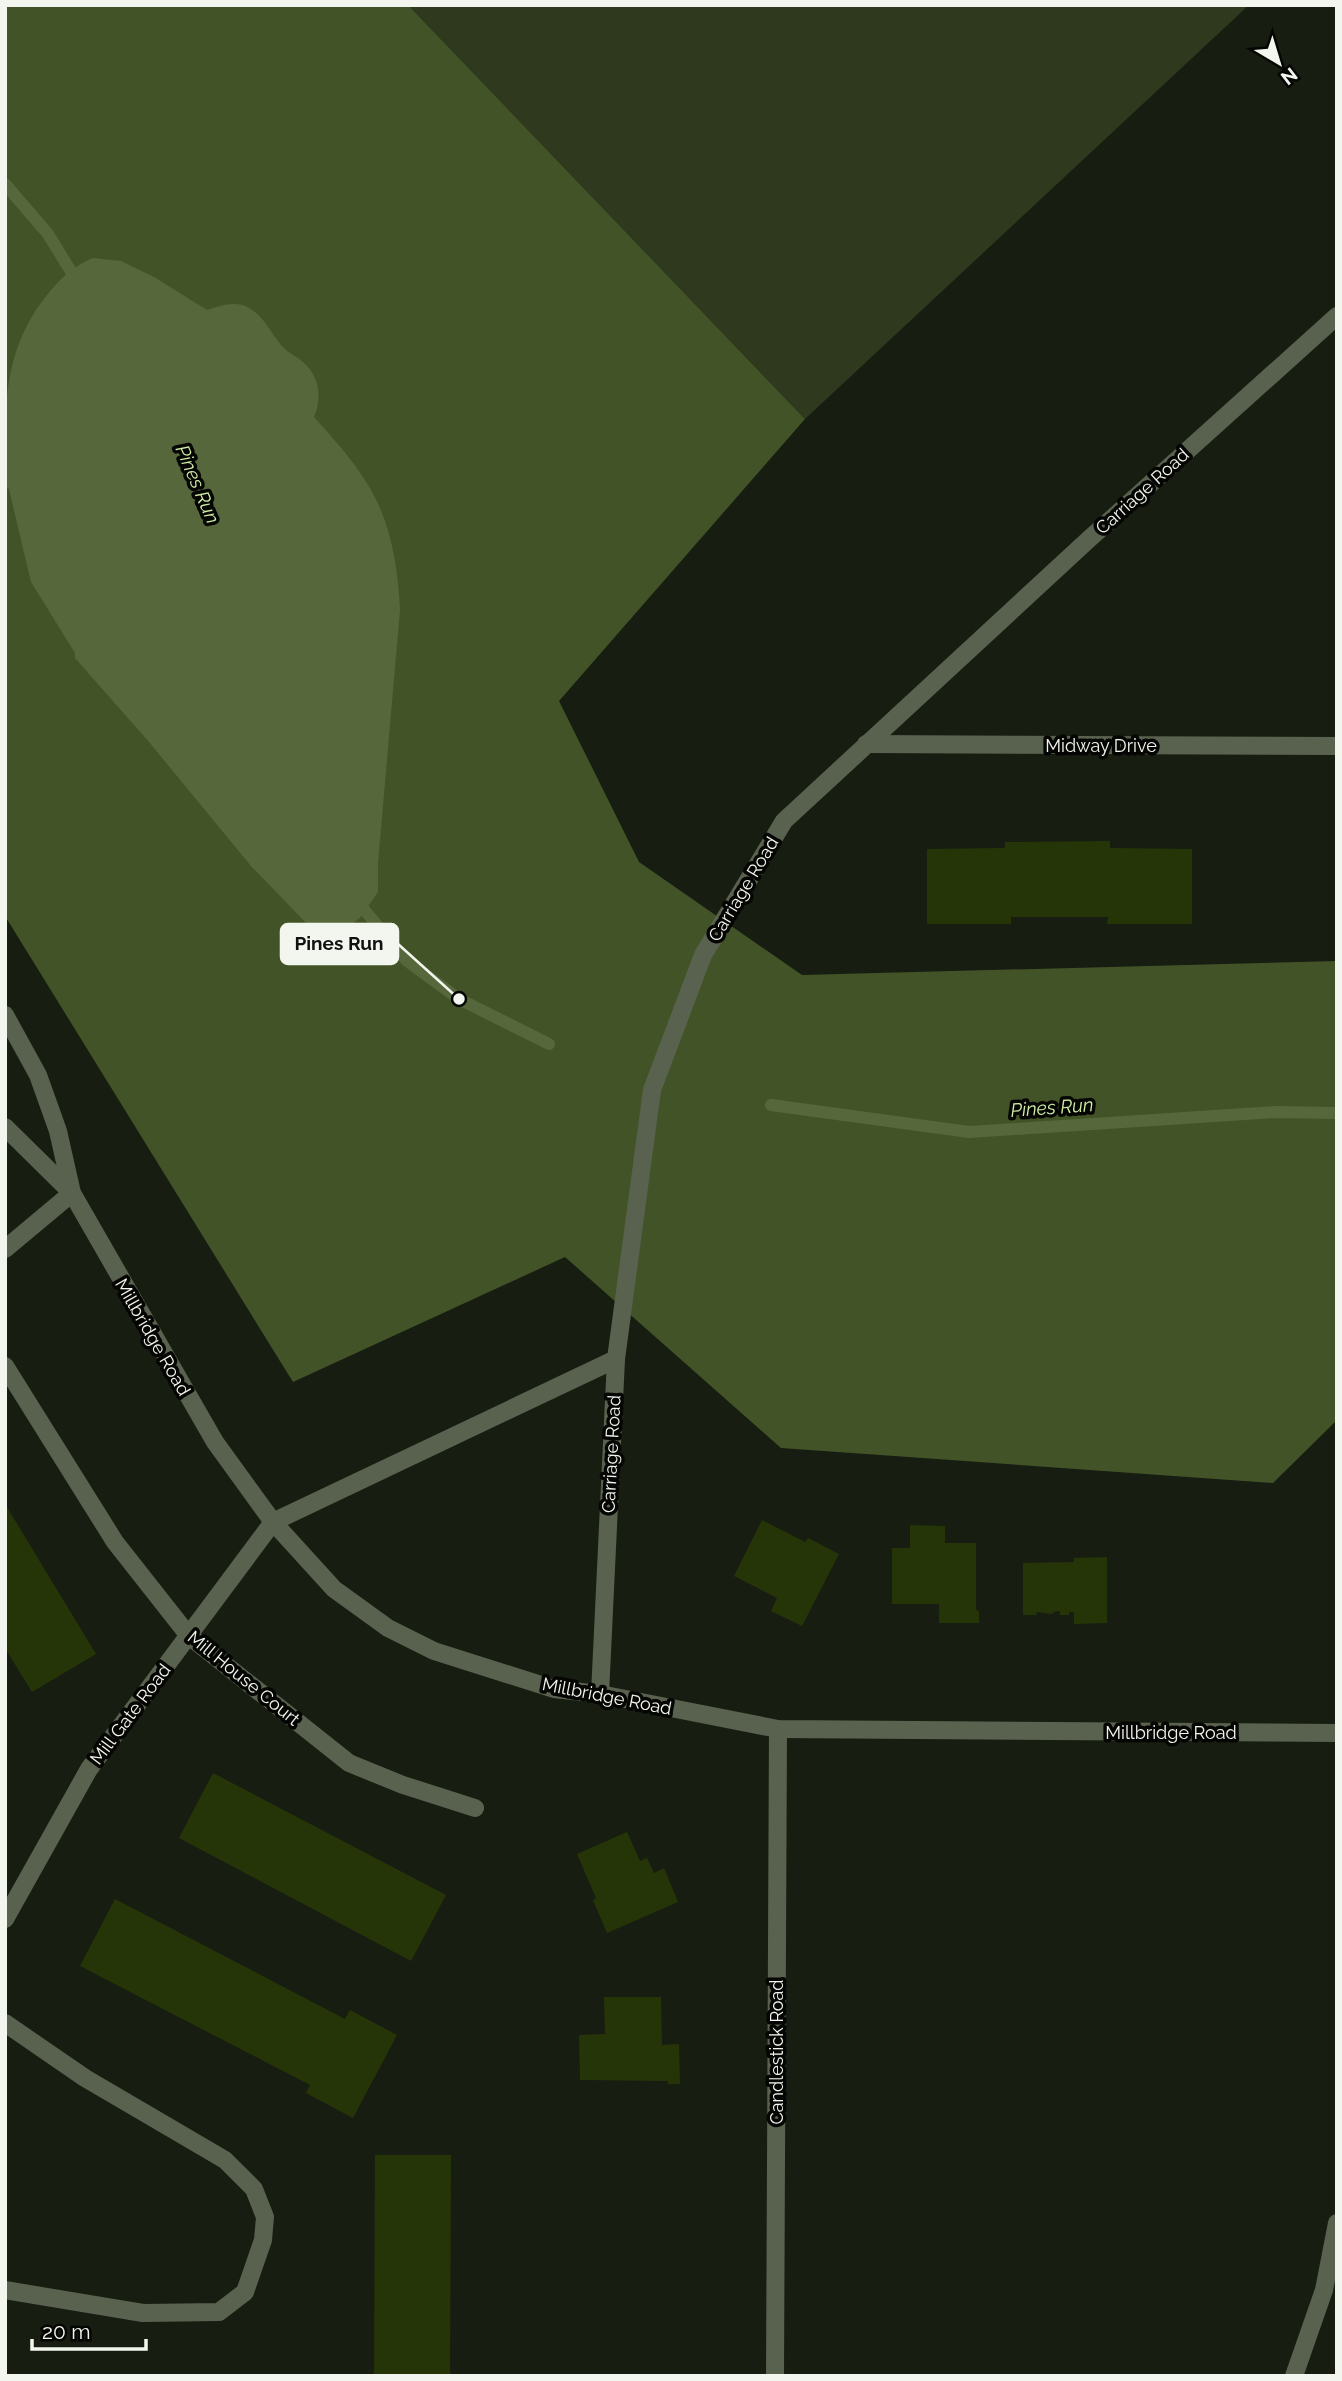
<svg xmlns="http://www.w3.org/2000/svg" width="1342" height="2381" viewBox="0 0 1342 2381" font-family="Raleway,sans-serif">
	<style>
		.green { fill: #2e391e }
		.forest { fill: #425427 }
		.water { fill: #56683b }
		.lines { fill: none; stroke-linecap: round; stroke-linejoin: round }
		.stream { stroke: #56683b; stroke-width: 12 }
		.building { fill: #263507 }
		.street { stroke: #59624e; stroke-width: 18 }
		.labels { text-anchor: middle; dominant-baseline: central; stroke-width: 7; stroke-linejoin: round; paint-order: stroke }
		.street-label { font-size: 18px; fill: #f2f6ee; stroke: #050603 }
		.water-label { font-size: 19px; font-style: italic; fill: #d2f0a7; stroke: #050603 }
		.leader { fill: none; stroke: #f2f6ee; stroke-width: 2.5 }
		.callout-dot { fill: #f2f6ee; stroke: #050603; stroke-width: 2.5 }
		.callout { fill: #f2f6ee; stroke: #f2f6ee; stroke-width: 2.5 }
		.callout-label { font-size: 19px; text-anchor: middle; font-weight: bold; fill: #111 }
	</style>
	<rect width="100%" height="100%" fill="#181d12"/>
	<polygon class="green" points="408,5 1249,5 805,419"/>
	<polygon class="forest" points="5,5 408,5 805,419 559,701 639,862 802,975 1337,961 1337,1420 1273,1483 781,1448 565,1257 293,1382 5,916"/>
	<path class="water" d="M 93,258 L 121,261 L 154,277 L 207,310 C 220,306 236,300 249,308 C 266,317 272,337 285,349 C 290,354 298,357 303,362 C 320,377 322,398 314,417 C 333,438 353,460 368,485 C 391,522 398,567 400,610 L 378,863 L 378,892 L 360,918 L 345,929 L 328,934 L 306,923 L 251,866 L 149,742 L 75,658 L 75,653 L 31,582 L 9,489 L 5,485 C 5,411 0,350 51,290 C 63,276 76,265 93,258 Z"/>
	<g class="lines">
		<g class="stream">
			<polyline points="5,184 48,234 78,283"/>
			<polyline points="356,900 407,961 459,999 549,1044"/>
			<polyline points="771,1105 969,1132 1276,1112 1337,1113"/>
		</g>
	</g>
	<g class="building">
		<polygon points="1110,841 1110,848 1192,849 1192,924 1107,924 1108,917 1011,917 1011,924 927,924 927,849 1005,848 1005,842"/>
		<polygon points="5,1504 96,1654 32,1692 5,1648"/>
		<polygon points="762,1520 805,1542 808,1538 839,1554 802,1626 771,1611 777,1598 734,1576"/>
		<polygon points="910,1525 945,1526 945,1543 976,1543 976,1610 979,1611 979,1623 939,1623 939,1604 892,1604 892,1548 910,1548"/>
		<polygon points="1107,1557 1107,1623 1074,1624 1074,1612 1069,1612 1069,1615 1060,1615 1060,1611 1053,1612 1053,1614 1036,1612 1037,1615 1023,1615 1023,1563 1074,1562 1074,1558"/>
		<polygon points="213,1773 446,1895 411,1961 179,1838"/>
		<polygon points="627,1832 640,1861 647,1858 654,1873 664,1868 678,1902 607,1933 593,1900 596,1898 577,1854"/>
		<polygon points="115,1899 345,2019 350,2010 397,2035 353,2118 306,2093 310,2085 80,1966"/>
		<polygon points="604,1997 661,1997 662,2045 679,2044 680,2084 668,2084 668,2081 580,2080 579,2035 605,2034"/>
		<polygon points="375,2155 451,2155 450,2376 374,2376"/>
	</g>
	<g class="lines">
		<g class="street">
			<polyline points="866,744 1337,746"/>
			<polyline points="5,1015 38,1075 58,1131 72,1193 215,1442 273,1522 334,1589 388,1628 434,1651 554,1689 600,1694 778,1729 1337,1733"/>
			<polyline points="5,1127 72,1193"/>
			<polyline points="5,1249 72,1193"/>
			<polyline points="5,1366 115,1542 189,1636 349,1763 403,1785 475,1808"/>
			<polyline points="600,1694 616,1359 652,1090 703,955 784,821 1088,540 1337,316"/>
			<polyline points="5,1919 89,1769 273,1522 616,1359"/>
			<polyline points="5,2023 85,2078 225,2160 254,2189 265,2217 263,2240 245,2292 219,2312 143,2313 5,2290"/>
			<polyline points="775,2376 778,1729"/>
			<polyline points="1294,2376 1324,2290 1337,2223"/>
		</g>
	</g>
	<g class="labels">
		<g class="street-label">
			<text transform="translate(1142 491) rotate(-42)">Carriage Road</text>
			<text x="1101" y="745">Midway Drive</text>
			<text transform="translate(743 889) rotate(-59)">Carriage Road</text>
			<text transform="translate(153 1337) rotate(60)">Millbridge Road</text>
			<text transform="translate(611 1454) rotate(-87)">Carriage Road</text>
			<text transform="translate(244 1678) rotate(39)">Mill House Court</text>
			<text transform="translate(607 1696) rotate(11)">Millbridge Road</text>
			<text transform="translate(130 1714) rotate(-53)">Mill Gate Road</text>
			<text x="1171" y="1732">Millbridge Road</text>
			<text transform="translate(776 2052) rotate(-90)">Candlestick Road</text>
		</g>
		<g class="water-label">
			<text transform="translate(198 484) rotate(67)">Pines Run</text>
			<text transform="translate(1052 1107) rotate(-4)">Pines Run</text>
		</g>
	</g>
	<path class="leader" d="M459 999L398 944"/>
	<circle class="callout-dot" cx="459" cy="999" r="7"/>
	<rect class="callout" x="281" y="924" width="117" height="40" rx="7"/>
	<g class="callout-label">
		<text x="339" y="950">Pines Run</text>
	</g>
	<rect width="1342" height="2381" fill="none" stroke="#f2f6ee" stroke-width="14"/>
	<g transform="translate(1279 63) rotate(142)" stroke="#050603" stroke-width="5" paint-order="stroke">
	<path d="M0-5L12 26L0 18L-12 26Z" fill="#f2f6ee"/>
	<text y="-10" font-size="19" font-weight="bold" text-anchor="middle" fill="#f2f6ee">N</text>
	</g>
	<path d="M32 2339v10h114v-10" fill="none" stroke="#f2f6ee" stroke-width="3.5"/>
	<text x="42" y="2339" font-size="21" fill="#f2f6ee" stroke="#050603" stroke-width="5" paint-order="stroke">20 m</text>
</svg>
